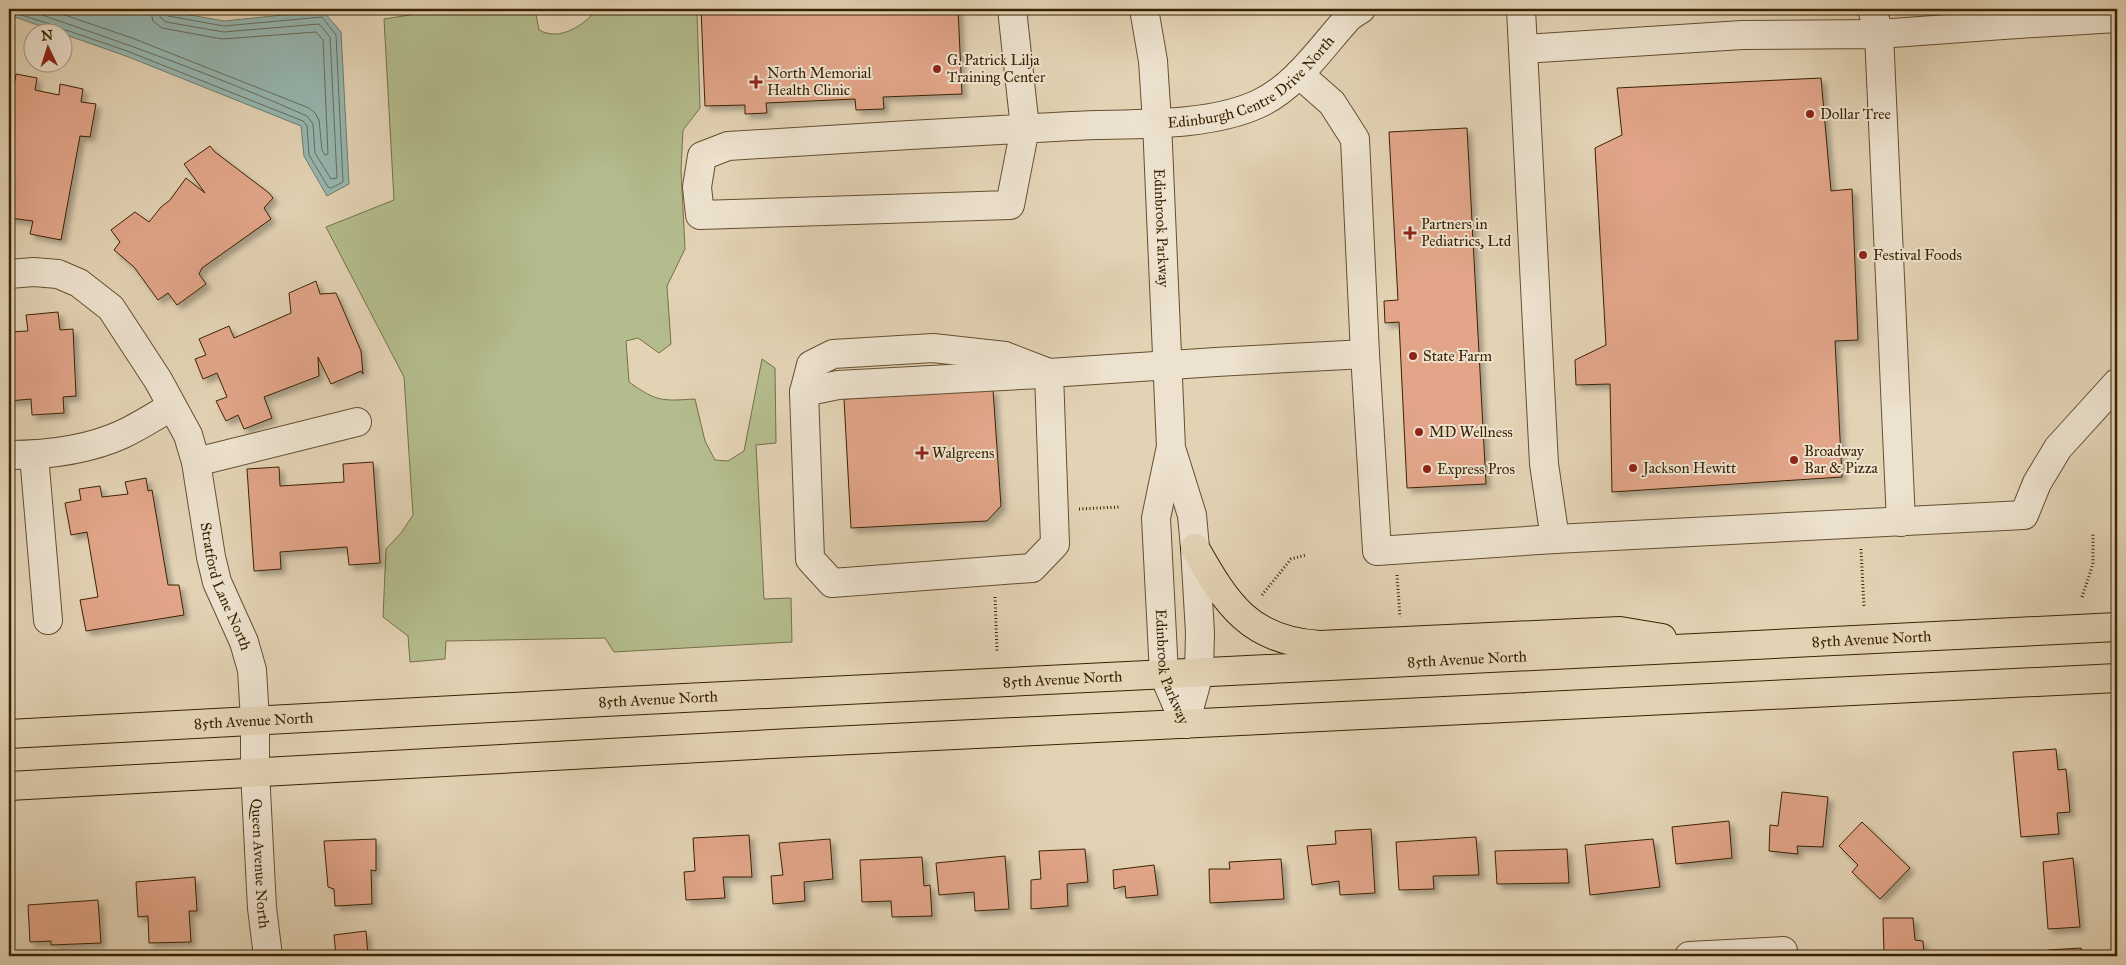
<svg xmlns="http://www.w3.org/2000/svg" width="2126" height="965" viewBox="0 0 2126 965" font-family="'IM FELL Great Primer',serif">
	<style>
		.green { fill: #b4bc8d; stroke: #767047 }
		.water { fill: #96b7b2; stroke: #717c6b }
		.lines { fill: none; stroke-linecap: round; stroke-linejoin: round }
		.shore { stroke: #686d5a; stroke-width: 1 }
		.building { fill: #e2a589; stroke: #392301; filter: url(#shadow) }
		.minor-casing { stroke: #644f2e; stroke-width: 30 }
		.major-casing { stroke: #392301; stroke-width: 30 }
		.path { stroke: #392301; stroke-width: 3; stroke-dasharray: 1 2.5; stroke-linecap: butt }
		.minor { stroke: #ede2cf; stroke-width: 28 }
		.major { stroke: #e3d3b5; stroke-width: 28 }
		.poi-dot { fill: #8f2418; stroke: #ede2cf; stroke-width: 2 }
		.labels { text-anchor: middle; dominant-baseline: central; stroke-width: 4; stroke-linejoin: round; paint-order: stroke }
		.poi-label { font-size: 15px; fill: #392301; stroke: #ede2cf; text-anchor: start }
		.street-label { font-size: 15px; fill: #392301; stroke: #ede2cf }
	</style>
	<defs>
		<filter id="shadow"><feDropShadow dx="4.5" dy="4.5" stdDeviation="2.5" flood-color="#0004"/></filter>
	</defs>
	<rect width="100%" height="100%" fill="#e3d3b5"/>
	<filter id="stains"><feTurbulence type="fractalNoise" baseFrequency=".004" numOctaves="4"/><feColorMatrix values="0 0 0 0 .2 0 0 0 0 .09 0 0 0 0 .02 0 0 0 .5 -.17"/></filter>
	<radialGradient id="worn" r=".72"><stop offset=".6" stop-color="#630" stop-opacity="0"/><stop offset="1" stop-color="#630" stop-opacity=".3"/></radialGradient>
	<path class="green" d="M 421,9 L 535,9 L 539,30 C 561,42 583,25 598,9 L 697,12 L 700,108 L 683,130 L 681,170 L 685,249 L 667,286 L 671,344 L 659,353 L 638,338 L 626,341 L 629,382 C 657,402 662,401 695,399 L 705,441 L 715,460 L 728,461 L 744,451 L 762,359 L 775,368 L 776,443 L 756,445 L 764,599 L 791,598 L 792,642 L 614,652 L 605,638 L 446,641 L 445,659 L 410,662 L 408,636 L 383,617 L 386,549 L 401,533 L 413,515 L 404,377 L 326,227 L 394,200 L 384,19 L 416,14 Z"/>
	<polygon class="water" points="9,9 156,9 224,21 323,11 341,32 349,184 327,196 304,156 301,126 126,56 9,15"/>
	<g class="lines">
		<g class="shore">
			<path d="M 24,9 C 119,41 215,75 307,116 L 313,124 L 315,153 L 331,179 L 337,178 L 330,37 L 319,24 L 224,32 L 166,22 L 160,17 L 158,9"/>
			<polyline points="47,9 132,38 309,108 315,113 319,120 322,150 325,155 328,154 323,40 316,32 222,39 162,28 153,21 150,9"/>
			<polyline points="9,11 53,25 58,31 66,30 127,51 303,121 307,126 309,155 328,187 331,188 343,182 336,35 322,17 224,26 168,16 165,13 164,9"/>
		</g>
	</g>
	<g class="building">
		<polygon points="701,9 958,9 962,94 883,97 884,109 856,110 855,99 766,103 767,113 745,114 745,105 705,106"/>
		<polygon points="16,74 37,78 35,90 59,95 60,84 83,89 81,102 96,104 90,137 80,136 61,240 30,234 33,221 10,218 9,222 9,85 14,86"/>
		<polygon points="1821,78 1831,191 1852,189 1858,340 1835,341 1842,477 1612,492 1610,384 1576,385 1575,360 1606,345 1595,148 1622,135 1617,88"/>
		<polygon points="1467,128 1486,484 1407,488 1399,322 1385,323 1384,301 1398,300 1389,132"/>
		<polygon points="210,146 215,152 269,193 273,198 264,208 271,219 202,268 199,274 206,284 177,305 168,293 158,300 134,267 114,250 120,242 111,230 135,212 149,222 161,207 170,200 186,178 205,193 184,164"/>
		<polygon points="316,281 320,294 336,293 361,351 363,374 361,371 331,384 318,357 319,376 264,397 272,418 244,429 238,415 226,421 216,401 227,397 217,373 203,379 195,359 206,355 199,339 229,326 234,338 291,313 289,293"/>
		<polygon points="58,312 60,330 73,329 76,396 63,397 64,413 32,415 31,399 9,401 9,332 28,331 26,315"/>
		<polygon points="993,390 1001,506 987,521 851,528 844,399"/>
		<polygon points="373,462 380,563 349,565 347,547 280,552 281,569 254,571 247,469 279,467 280,486 344,482 343,464"/>
		<polygon points="146,478 148,491 152,490 168,585 179,585 184,615 86,631 80,600 98,597 87,532 71,535 65,503 81,500 79,489 100,486 102,497 128,494 125,482"/>
		<polygon points="2056,749 2058,770 2066,769 2070,812 2057,813 2059,834 2021,837 2013,752"/>
		<polygon points="1782,792 1828,797 1823,847 1797,846 1798,854 1769,851 1770,825 1778,826"/>
		<polygon points="1729,821 1732,858 1676,864 1672,827"/>
		<polygon points="1862,822 1910,868 1880,899 1852,872 1858,865 1839,846"/>
		<polygon points="1371,829 1375,893 1340,895 1339,881 1312,885 1307,846 1336,844 1335,831"/>
		<polygon points="749,835 752,877 723,877 725,898 686,900 684,872 695,871 693,838"/>
		<polygon points="1476,837 1479,875 1433,876 1434,889 1399,890 1396,842"/>
		<polygon points="376,839 376,871 371,870 372,904 335,906 334,889 328,887 324,841"/>
		<polygon points="830,839 833,879 804,882 805,901 773,904 771,876 783,875 779,843"/>
		<polygon points="1653,839 1660,887 1590,895 1585,845"/>
		<polygon points="1085,849 1088,882 1067,884 1068,906 1031,909 1031,880 1041,879 1039,851"/>
		<polygon points="1567,849 1569,883 1497,884 1495,851"/>
		<polygon points="1005,856 1009,909 975,911 974,892 939,895 936,863"/>
		<polygon points="922,857 924,886 930,885 932,916 892,917 891,901 862,902 860,860"/>
		<polygon points="2073,858 2080,927 2048,929 2043,862"/>
		<polygon points="1281,859 1284,899 1210,903 1209,869 1230,869 1229,862"/>
		<polygon points="1154,865 1158,895 1126,898 1125,886 1114,889 1113,870"/>
		<polygon points="195,877 197,911 189,911 191,942 149,943 148,916 138,917 136,882"/>
		<polygon points="98,900 101,943 51,945 51,941 30,942 28,905"/>
		<polygon points="1883,918 1913,918 1915,940 1923,941 1924,956 1890,956 1890,951 1884,952"/>
		<polygon points="366,931 368,956 336,956 334,935"/>
		<polygon points="2081,948 2082,956 2048,956 2048,950"/>
	</g>
	<g class="lines">
		<defs>
			<g id="minor">
				<path id="s1" d="M 1012,9 L 1025,128 L 1010,205 L 700,215 L 697,187 L 702,156 L 728,146 C 843,139 957,132 1072,126 C 1129,123 1206,128 1258,104 C 1296,87 1322,46 1350,16 L 1361,9"/>
				<path id="s2" d="M 1144,9 L 1153,61 L 1157,122 L 1171,448 L 1192,515 L 1195,548 L 1200,633 L 1199,673 L 1185,724"/>
				<polyline points="1521,9 1523,49 1742,35 1879,34 1901,522"/>
				<polyline points="1872,9 1879,34 2003,25 2002,9"/>
				<polyline points="2003,25 2117,18"/>
				<polyline points="1523,49 1544,464 1555,539 2024,515 2037,483 2058,448 2117,383"/>
				<polyline points="1299,74 1332,103 1355,139 1365,354 1377,551 1555,539"/>
				<path id="s3" d="M 9,274 L 34,272 L 58,274 L 79,283 L 111,308 L 158,380 L 188,435 L 196,462 L 211,557 L 217,582 L 244,642 L 252,670 L 255,720 L 255,771 L 262,908 L 268,956"/>
				<polyline points="1049,373 1005,356 933,348 833,354 811,365 804,392 810,559 832,583 1032,568 1055,544 1049,373 1216,362 1365,354"/>
				<polyline points="804,392 838,385 1040,374"/>
				<path id="s4" d="M 1170,451 L 1156,518 L 1162,635 L 1164,675 L 1185,724"/>
				<path d="M 9,455 C 47,455 88,450 123,434 C 140,426 155,416 171,407"/>
				<polyline points="34,455 48,620"/>
				<polyline points="196,462 357,422"/>
				<polyline points="1689,956 1783,951 1783,956"/>
			</g>
			<g id="major">
				<path d="M 1195,548 C 1227,605 1250,641 1320,645 L 1620,631 L 1662,638"/>
				<path id="s5" d="M 9,734 L 604,702 L 2117,627"/>
				<polyline points="9,786 791,743 2117,678"/>
			</g>
		</defs>
		<use href="#minor" class="minor-casing"/>
		<use href="#major" class="major-casing"/>
		<g class="path">
			<polyline points="1079,509 1119,507"/>
			<polyline points="1861,549 1864,608"/>
			<polyline points="1397,575 1400,617"/>
			<polyline points="1262,595 1291,559 1306,555"/>
			<polyline points="995,597 997,651"/>
			<polyline points="2082,597 2093,564 2093,533"/>
		</g>
		<use href="#minor" class="minor"/>
		<use href="#major" class="major"/>
	</g>
	<g class="poi-dot">
		<circle cx="937" cy="69" r="5"/>
		<path d="M753.5 74.5h5v5h5v5h-5v5h-5v-5h-5v-5h5z"/>
		<circle cx="1810" cy="114" r="5"/>
		<path d="M1407.5 225.5h5v5h5v5h-5v5h-5v-5h-5v-5h5z"/>
		<circle cx="1863" cy="255" r="5"/>
		<circle cx="1413" cy="356" r="5"/>
		<circle cx="1419" cy="432" r="5"/>
		<path d="M919.5 445.5h5v5h5v5h-5v5h-5v-5h-5v-5h5z"/>
		<circle cx="1794" cy="460" r="5"/>
		<circle cx="1633" cy="468" r="5"/>
		<circle cx="1427" cy="469" r="5"/>
	</g>
	<g class="labels">
		<g class="poi-label">
			<text x="947" y="60">G. Patrick Lilja<tspan x="947" dy="17">Training Center</tspan></text>
			<text x="767" y="73">North Memorial<tspan x="767" dy="17">Health Clinic</tspan></text>
			<text x="1820" y="114">Dollar Tree</text>
			<text x="1421" y="224">Partners in<tspan x="1421" dy="17">Pediatrics, Ltd</tspan></text>
			<text x="1873" y="255">Festival Foods</text>
			<text x="1423" y="356">State Farm</text>
			<text x="1429" y="432">MD Wellness</text>
			<text x="1804" y="451">Broadway<tspan x="1804" dy="17">Bar &amp; Pizza</tspan></text>
			<text x="932" y="453">Walgreens</text>
			<text x="1643" y="468">Jackson Hewitt</text>
			<text x="1437" y="469">Express Pros</text>
		</g>
		<g class="street-label">
			<text stroke="none"><textPath href="#s1" startOffset="1132">Edinburgh Centre Drive North</textPath></text>
			<text stroke="none"><textPath href="#s2" startOffset="220">Edinbrook Parkway</textPath></text>
			<text stroke="none"><textPath href="#s3" startOffset="418">Stratford Lane North</textPath></text>
			<text stroke="none"><textPath href="#s5" startOffset="1865">85th Avenue North</textPath></text>
			<text stroke="none"><textPath href="#s4" startOffset="219">Edinbrook Parkway</textPath></text>
			<text stroke="none"><textPath href="#s5" startOffset="1460">85th Avenue North</textPath></text>
			<text stroke="none"><textPath href="#s5" startOffset="1055">85th Avenue North</textPath></text>
			<text stroke="none"><textPath href="#s5" startOffset="650">85th Avenue North</textPath></text>
			<text stroke="none"><textPath href="#s5" startOffset="245">85th Avenue North</textPath></text>
			<text stroke="none"><textPath href="#s3" startOffset="700">Queen Avenue North</textPath></text>
		</g>
	</g>
	<rect width="2126" height="965" fill="none" stroke="#e3d3b5" stroke-width="30"/>
	<rect x="10" y="10" width="2106" height="945" fill="none" stroke="#392301" stroke-width="2.5"/>
	<rect x="15" y="15" width="2096" height="935" fill="none" stroke="#392301"/>
	<g transform="translate(48 48) rotate(356)"><circle r="24" fill="#ede2cf" stroke="#a5967d"/>
	<path d="M0-4L9 19L0 12L-9 19Z" fill="#8f2418"/>
	<text y="-8" font-size="14" font-weight="bold" text-anchor="middle" fill="#392301">N</text>
	</g>
	<rect width="100%" height="100%" filter="url(#stains)"/>
	<rect width="100%" height="100%" fill="url(#worn)"/>
</svg>
